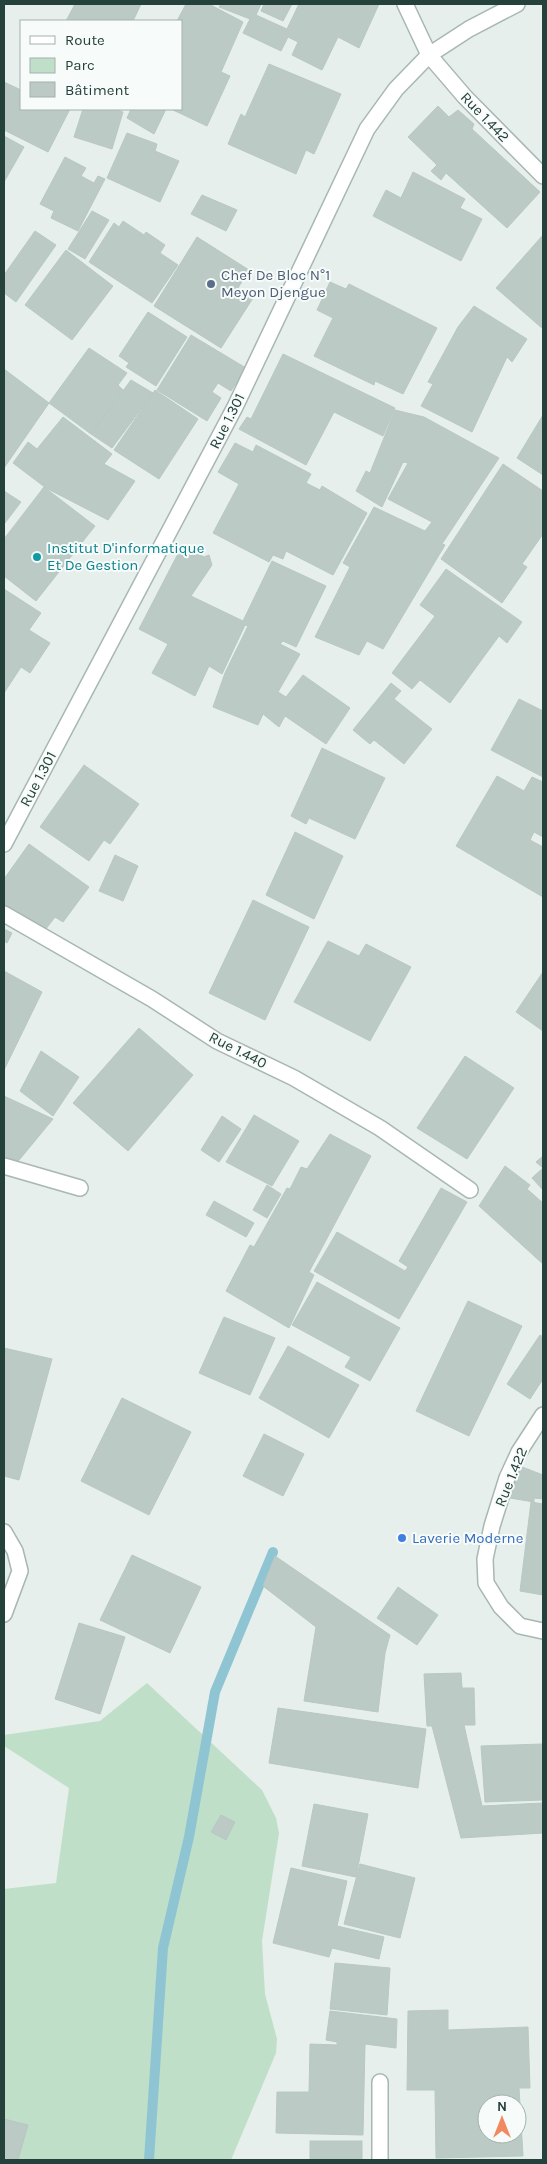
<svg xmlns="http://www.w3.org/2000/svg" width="547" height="2164" viewBox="0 0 547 2164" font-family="Karla,sans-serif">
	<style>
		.green { fill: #bfdfc9 }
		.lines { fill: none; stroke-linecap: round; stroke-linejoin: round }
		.stream { stroke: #8fc5d3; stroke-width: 10 }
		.building { fill: #bbcac4; stroke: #b8c8c2; fill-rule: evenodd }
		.minor-casing { stroke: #a8b7b3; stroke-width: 18 }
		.minor { stroke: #fff; stroke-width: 15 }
		.service-dot { fill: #5c6f8a; stroke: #f7fbf9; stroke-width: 2 }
		.culture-dot { fill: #0f9aa8; stroke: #f7fbf9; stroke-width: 2 }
		.shop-dot { fill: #3f7fe0; stroke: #f7fbf9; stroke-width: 2 }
		.labels { text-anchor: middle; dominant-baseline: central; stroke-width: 4; stroke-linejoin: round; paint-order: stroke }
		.street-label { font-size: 15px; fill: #24413b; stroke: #f7fbf9 }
		.service-label { font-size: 15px; fill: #4e5e75; stroke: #f7fbf9; text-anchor: start }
		.culture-label { font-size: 15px; fill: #0d838f; stroke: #f7fbf9; text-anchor: start }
		.shop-label { font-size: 15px; fill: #366cbe; stroke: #f7fbf9; text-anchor: start }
	</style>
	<rect width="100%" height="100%" fill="#e6efeb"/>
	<polygon class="green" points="147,1683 262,1790 276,1818 279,1833 262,1941 265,1994 277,2039 276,2053 231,2160 4,2160 4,1889 56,1883 69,1788 4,1746 4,1735 100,1721"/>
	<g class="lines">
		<polyline class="stream" points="149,2160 163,1948 189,1837 215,1692 273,1552"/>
	</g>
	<g class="building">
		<polygon points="75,4 141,4 133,21 66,21"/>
		<polygon points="186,4 209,4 243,22 221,72 230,76 207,126 171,109 181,109 181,21 177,21"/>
		<polygon points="221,4 261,4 256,15 287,29 299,4 379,4 359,48 338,37 322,70 292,55 298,42 288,37 281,51 243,33 250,19 219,7"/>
		<polygon points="264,4 292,4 283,21 261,11"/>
		<polygon points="269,64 341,94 314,154 306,150 296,174 228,144 241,114 245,117"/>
		<polygon points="4,82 21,90 21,109 70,109 48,152 4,130"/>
		<polygon points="438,106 449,117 458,110 474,124 472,129 540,192 507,228 446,173 441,180 431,171 437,165 408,137"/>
		<polygon points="83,109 113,109 123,112 112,149 74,137"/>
		<polygon points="131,109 166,109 154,134 127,118"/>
		<polygon points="127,133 157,144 155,151 179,161 160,202 107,178"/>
		<polygon points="4,136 24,147 4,182"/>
		<polygon points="65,157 86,168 81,176 94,183 98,176 105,179 78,231 51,218 54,211 40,204"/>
		<polygon points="413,172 465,199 460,208 482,219 461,261 373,216 386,190 401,198"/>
		<polygon points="202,195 237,210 226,231 191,214"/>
		<polygon points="92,211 109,220 85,259 68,249"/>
		<polygon points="123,221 144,235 146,232 165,245 160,253 178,265 152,303 89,262 114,223 119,227"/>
		<polygon points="35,231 56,245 16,302 4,293 4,275"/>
		<polygon points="543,235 543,329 496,288"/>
		<polygon points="197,237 249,270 238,288 253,298 221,348 154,306"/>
		<polygon points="66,250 113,286 72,340 25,305"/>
		<polygon points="330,282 346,289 349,284 437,328 403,394 375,381 374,385 314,356 333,318 317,310"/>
		<polygon points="474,306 527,339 512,362 507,357 472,432 421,406 433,384 428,382 458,327"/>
		<polygon points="148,312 187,337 156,386 126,367 129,363 119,356"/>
		<polygon points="191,335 246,368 231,391 218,383 212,392 221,398 207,421 157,390"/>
		<polygon points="89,348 127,373 118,385 123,390 91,434 49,403"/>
		<polygon points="283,354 395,408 383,436 334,412 306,465 239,429 247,417 251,419"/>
		<polygon points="4,369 49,403 4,468"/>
		<polygon points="131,380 153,393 112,448 91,434"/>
		<polygon points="155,390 198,419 159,479 114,450"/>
		<polygon points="395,410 424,417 499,458 442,544 445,545 383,649 367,641 359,655 315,637 350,567 343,563 374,507 425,531 432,522 388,499 408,463 403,462 382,507 356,491 366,471 370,473"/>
		<polygon points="543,415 543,475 517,458"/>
		<polygon points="63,417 112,454 104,464 135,481 108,520 46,488 13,463 28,442 37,449"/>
		<polygon points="235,443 253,452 256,445 311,474 306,483 320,490 322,486 367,513 333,575 286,551 283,559 273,555 269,562 213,533 239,484 218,472"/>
		<polygon points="503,464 543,491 543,534 522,564 527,567 502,603 441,559"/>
		<polygon points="44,487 95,526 36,601 4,576 4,539"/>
		<polygon points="4,491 21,502 5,523 4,522"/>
		<polygon points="182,546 204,557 209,555 212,565 191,596 243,621 272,561 326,586 296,647 283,641 280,644 300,654 278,692 286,697 303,675 350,708 326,744 285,716 279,727 263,714 258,725 213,707 225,673 248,626 245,625 222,674 209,666 195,696 152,673 168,644 139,629"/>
		<polygon points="446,569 522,622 507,643 499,636 450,703 420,680 412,689 392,673 435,616 420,605"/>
		<polygon points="4,589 41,613 29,630 50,643 30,673 21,667 4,693"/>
		<polygon points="391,683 401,691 394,699 432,729 404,764 374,740 370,744 353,730"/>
		<polygon points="519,699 543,711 543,777 491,750"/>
		<polygon points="322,748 385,778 355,839 309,818 306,824 291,816"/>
		<polygon points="84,765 139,804 110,844 104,840 89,861 40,827"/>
		<polygon points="497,776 524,791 532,777 543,782 543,837 534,832 530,840 543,847 543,897 456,846"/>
		<polygon points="295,832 343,856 314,919 266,895"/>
		<polygon points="29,844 89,887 63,922 55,917 42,934 4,906 4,879"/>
		<polygon points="115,855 138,866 123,901 99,891"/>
		<polygon points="253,900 309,927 265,1020 209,993"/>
		<polygon points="4,929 12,933 7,943 4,941"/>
		<polygon points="328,941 359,956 366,944 411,967 370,1041 294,1002"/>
		<polygon points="4,971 42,992 4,1070"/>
		<polygon points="543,972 543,1031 516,1012"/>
		<polygon points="139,1028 193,1075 128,1151 73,1103"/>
		<polygon points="41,1051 79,1077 53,1116 20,1091"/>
		<polygon points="465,1056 514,1088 467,1159 417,1128"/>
		<polygon points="4,1096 53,1119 15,1165 4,1162"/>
		<polygon points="254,1115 299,1141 272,1186 226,1162"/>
		<polygon points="222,1116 241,1129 219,1162 201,1150"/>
		<polygon points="330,1134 371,1156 309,1272 314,1275 289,1328 226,1291 250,1245 254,1247 287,1188 290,1189 301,1167 307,1169"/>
		<polygon points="543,1156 543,1190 532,1178 543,1168 536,1162"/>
		<polygon points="505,1166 530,1185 527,1189 543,1203 543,1264 479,1206"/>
		<polygon points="267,1185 281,1194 267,1218 253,1210"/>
		<polygon points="441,1188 467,1202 399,1319 314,1271 337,1232 405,1271 408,1267 399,1261"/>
		<polygon points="214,1201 254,1223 246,1237 206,1215"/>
		<polygon points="317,1282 400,1328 370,1381 345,1367 351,1357 292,1325"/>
		<polygon points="468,1301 522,1326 469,1436 416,1411"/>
		<polygon points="224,1317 275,1338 250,1395 199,1373"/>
		<polygon points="540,1335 543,1337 543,1379 530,1399 507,1384"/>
		<polygon points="288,1346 359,1385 329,1438 259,1398"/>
		<polygon points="4,1348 52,1359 19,1480 4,1476"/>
		<polygon points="122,1398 191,1432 149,1515 81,1481"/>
		<polygon points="264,1434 304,1454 283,1496 243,1476"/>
		<polygon points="517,1465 543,1475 543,1499 534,1498 534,1502 510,1498"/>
		<polygon points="531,1502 543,1504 543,1595 520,1591"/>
		<polygon points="132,1555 201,1587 170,1653 100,1620"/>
		<polygon points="275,1556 390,1635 385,1653 378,1712 304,1701 316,1627 263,1586"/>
		<polygon points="398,1587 438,1615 417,1645 377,1618"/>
		<polygon points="79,1623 125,1637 100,1714 55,1699"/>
		<polygon points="461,1673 462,1688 474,1688 475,1725 464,1725 482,1806 543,1803 543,1833 461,1838 432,1726 427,1726 424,1674"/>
		<polygon points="278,1708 426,1729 418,1788 269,1763"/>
		<polygon points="543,1744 543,1800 485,1802 481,1746"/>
		<polygon points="314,1804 368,1814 356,1877 302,1866"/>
		<polygon points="221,1815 235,1822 226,1840 211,1832"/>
		<polygon points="360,1864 415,1878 400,1938 344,1924"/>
		<polygon points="291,1868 347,1881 337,1926 384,1937 379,1959 332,1948 329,1957 273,1943"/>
		<polygon points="335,1963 390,1968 387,2015 330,2009"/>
		<path d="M 448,2010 L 448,2030 L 528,2027 L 530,2088 L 519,2088 L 523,2156 L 436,2158 L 435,2090 L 407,2090 L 408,2011 ZM 487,2104 L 517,2104 L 517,2134 L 487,2134 Z"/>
		<polygon points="330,2011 397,2019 396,2048 365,2044 363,2135 276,2133 277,2092 309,2092 310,2044 337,2045 337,2042 326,2040"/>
		<polygon points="4,2119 28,2125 18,2160 4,2160"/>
		<rect x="310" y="2141" width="52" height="19"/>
	</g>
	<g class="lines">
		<defs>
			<g id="minor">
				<polyline points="517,4 469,29 429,55 465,97 543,176"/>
				<polyline points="4,844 235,407 367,129 396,89 429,55 405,4"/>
				<polyline points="4,914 152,999 217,1041 294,1078 380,1128 470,1190"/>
				<polyline points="4,1166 80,1188"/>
				<polyline points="543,1415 519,1452 507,1478 492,1526 485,1559 486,1583 501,1607 520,1626 543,1631"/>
				<polyline points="4,1532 15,1551 20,1571 4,1614"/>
				<polyline points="380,2160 380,2082"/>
			</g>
		</defs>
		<use href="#minor" class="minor-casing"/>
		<use href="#minor" class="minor"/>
	</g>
	<circle class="service-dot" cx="211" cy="284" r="5"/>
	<circle class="culture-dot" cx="37" cy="557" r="5"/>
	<circle class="shop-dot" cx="402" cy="1538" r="5"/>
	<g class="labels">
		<g class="street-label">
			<text transform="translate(485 117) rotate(46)">Rue 1.442</text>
			<text transform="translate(227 421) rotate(-63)">Rue 1.301</text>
			<text transform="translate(38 779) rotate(-62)">Rue 1.301</text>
			<text transform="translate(238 1050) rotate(27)">Rue 1.440</text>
			<text transform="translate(511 1477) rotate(-68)">Rue 1.422</text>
		</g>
		<g class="service-label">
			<text x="221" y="275">Chef De Bloc N°1<tspan x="221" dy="17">Meyon Djengue</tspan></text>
		</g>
		<g class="culture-label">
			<text x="47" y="548">Institut D'informatique<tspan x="47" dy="17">Et De Gestion</tspan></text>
		</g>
		<g class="shop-label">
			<text x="412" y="1538">Laverie Moderne</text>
		</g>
	</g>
	<rect width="547" height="2164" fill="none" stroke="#24413b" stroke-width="10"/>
	<rect x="20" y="20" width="162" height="90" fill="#f7fbf9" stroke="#a3b1ad"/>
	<rect x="30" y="36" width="25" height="8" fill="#ffffff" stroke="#a3b1ad"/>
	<text x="65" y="45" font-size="15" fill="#24413b">Route</text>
	<rect x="30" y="58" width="25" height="15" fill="#bfdfc9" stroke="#a3b1ad"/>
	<text x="65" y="70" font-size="15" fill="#24413b">Parc</text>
	<rect x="30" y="82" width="25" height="15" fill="#bbcac4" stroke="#a3b1ad"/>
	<text x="65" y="95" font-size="15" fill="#24413b">Bâtiment</text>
	<g transform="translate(502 2119)"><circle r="24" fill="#f7fbf9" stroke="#a3b1ad"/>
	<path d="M0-4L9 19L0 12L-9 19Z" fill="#f28a61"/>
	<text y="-8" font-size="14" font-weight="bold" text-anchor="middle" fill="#24413b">N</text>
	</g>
</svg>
